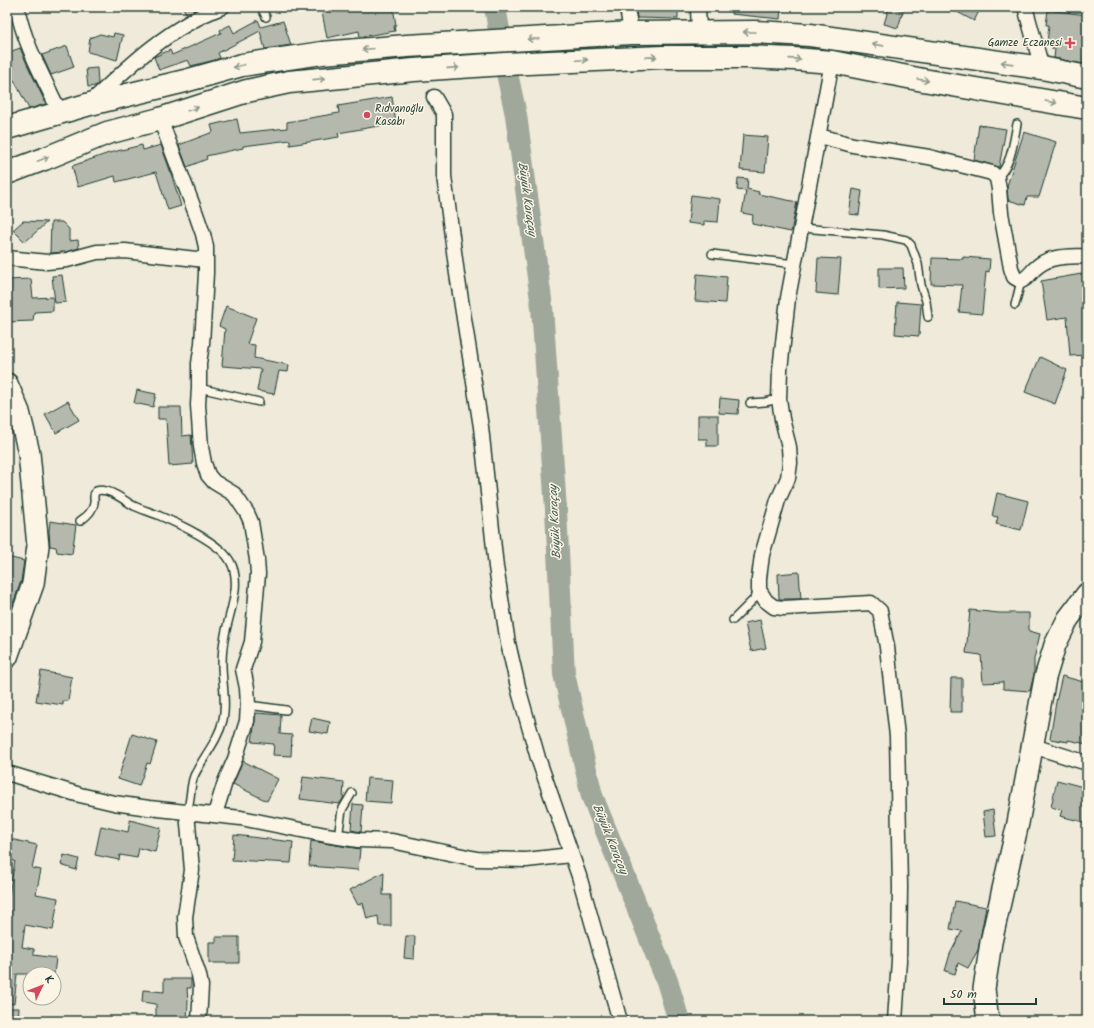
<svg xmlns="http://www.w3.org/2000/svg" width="1094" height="1028" viewBox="0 0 1094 1028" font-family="Kalam,sans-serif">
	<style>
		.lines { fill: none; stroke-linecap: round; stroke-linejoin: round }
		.river { stroke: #9fa89a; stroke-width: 22 }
		.building { fill: #b5b9ad; stroke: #1f3d34 }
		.lane-casing { stroke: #1f3d34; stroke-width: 10 }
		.street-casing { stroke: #1f3d34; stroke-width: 17 }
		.secondary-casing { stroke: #1f3d34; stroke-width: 24 }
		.highway-casing { stroke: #1f3d34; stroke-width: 25 }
		.lane { stroke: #fcf5e5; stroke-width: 7 }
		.street { stroke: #fcf5e5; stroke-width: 14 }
		.secondary { stroke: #fcf5e5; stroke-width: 21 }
		.highway { stroke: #fcf5e5; stroke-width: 22 }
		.oneway { stroke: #8e998c }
		.poi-dot { fill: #d1495b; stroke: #fcf5e5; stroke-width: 1.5 }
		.labels { text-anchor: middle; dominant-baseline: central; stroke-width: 3; stroke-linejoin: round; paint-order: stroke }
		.poi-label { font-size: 11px; fill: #1f3d34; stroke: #fcf5e5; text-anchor: end }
		.water-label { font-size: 12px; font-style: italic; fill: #455d53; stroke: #fcf5e5 }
	</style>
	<rect width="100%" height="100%" fill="#efeada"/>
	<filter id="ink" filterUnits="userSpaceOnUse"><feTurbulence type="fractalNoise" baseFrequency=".025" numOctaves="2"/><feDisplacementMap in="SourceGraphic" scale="8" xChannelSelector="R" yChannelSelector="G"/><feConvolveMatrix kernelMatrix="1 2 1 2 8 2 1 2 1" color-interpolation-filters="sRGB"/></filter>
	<g filter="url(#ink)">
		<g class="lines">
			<polyline class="river" points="495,7 505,64 516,115 542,307 556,510 564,674 592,796 667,981 679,1021"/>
		</g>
		<g class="building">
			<polygon points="182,7 200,7 187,14"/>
			<polygon points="321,7 338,7 343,10 363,7 393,7 396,25 394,26 395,31 360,37 359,31 327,38"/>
			<polygon points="636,7 678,7 678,19 637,18"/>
			<polygon points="732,7 781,7 780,19 731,14"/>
			<polygon points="889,7 903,11 898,28 884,24"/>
			<polygon points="948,7 981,7 974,21"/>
			<polygon points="1048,10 1087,15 1087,45 1085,44 1083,64 1054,58 1055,49 1052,49 1053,44 1047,43 1049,25 1046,25"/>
			<polygon points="258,20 261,27 283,21 291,45 265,49 260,31 218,53 220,58 215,60 191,66 188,60 159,70 154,57 170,50 172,55 221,33 220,30 230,25 234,33"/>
			<polygon points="114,33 123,35 117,60 88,52 90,38 100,34 113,37"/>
			<polygon points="67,46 74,67 51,75 42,55"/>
			<polygon points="20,48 27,64 46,104 29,109 14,80 11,81 7,70 7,53"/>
			<polygon points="97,68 98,84 95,86 88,87 86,69"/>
			<polygon points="392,97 396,123 338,133 339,137 290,145 290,140 243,146 243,148 206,156 207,159 187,167 179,145 213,132 211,125 237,119 240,133 287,128 287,122 339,113 338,106"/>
			<polygon points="979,125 1006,129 999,167 974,160"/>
			<polygon points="1024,132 1056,142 1039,197 1027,197 1025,205 1008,200 1007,186"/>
			<polygon points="743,135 768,137 765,172 740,170"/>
			<polygon points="142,145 143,150 161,145 171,173 181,206 168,210 156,172 116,182 115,176 78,187 72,166 109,153"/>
			<polygon points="738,178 748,179 747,189 759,192 758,194 797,202 791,232 752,224 753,215 742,213 746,191 737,190"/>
			<polygon points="853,189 862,191 859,215 849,214"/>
			<polygon points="691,195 720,199 718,222 704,221 704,225 688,223"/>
			<polygon points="23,221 47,222 25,242 13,230"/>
			<polygon points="51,222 62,222 69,229 69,241 78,240 79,248 65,252 50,253"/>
			<polygon points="963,257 990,259 989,272 986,271 982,314 959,312 962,285 931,284 932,258 963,259"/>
			<polygon points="818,258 841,259 838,295 816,293"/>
			<polygon points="879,268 903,268 904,288 879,289"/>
			<polygon points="1087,273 1087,355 1070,356 1067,317 1047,320 1041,281"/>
			<polygon points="697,274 727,277 725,303 695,301"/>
			<polygon points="62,275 66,302 55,303 52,276"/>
			<polygon points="31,279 33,298 53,297 53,311 34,312 33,321 7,322 7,280"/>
			<polygon points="897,302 921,304 919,336 895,334"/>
			<polygon points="226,306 256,318 247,344 255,345 254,358 289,365 288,372 279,371 274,394 257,391 261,369 222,366 225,329 219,326"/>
			<polygon points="1040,357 1067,370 1055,404 1025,392"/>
			<polygon points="137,390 156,394 153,407 134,403"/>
			<polygon points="720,398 739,400 738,414 719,413"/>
			<polygon points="68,401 79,420 56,433 45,414"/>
			<polygon points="158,407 181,407 182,436 191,435 193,464 169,466 166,419 158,419"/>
			<polygon points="698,415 718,415 718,446 707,446 707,439 698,439"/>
			<polygon points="997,493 1028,501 1021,530 996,524 998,517 992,516"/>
			<polygon points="50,521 76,525 72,554 57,552 56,547 50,546 49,531"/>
			<polygon points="7,557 24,561 21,581 7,621"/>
			<polygon points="799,572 801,599 779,599 778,574"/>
			<polygon points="970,610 999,613 1029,613 1029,631 1040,634 1034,659 1034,674 1030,691 1003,689 1003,682 983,683 981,655 966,653"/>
			<polygon points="760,620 766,648 751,651 745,623"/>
			<polygon points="41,671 72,677 68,701 63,701 63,705 36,701"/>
			<polygon points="1062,676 1087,683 1087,694 1084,708 1087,709 1087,744 1068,740 1068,742 1050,739 1056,702"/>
			<polygon points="951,678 962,678 962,712 950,712"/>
			<polygon points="256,713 281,715 280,734 292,735 291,756 273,755 274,744 252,742"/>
			<polygon points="312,718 330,722 328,734 309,731"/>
			<polygon points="132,734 157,742 150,764 147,763 139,786 118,779"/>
			<polygon points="243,761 278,779 267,801 233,784"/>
			<polygon points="303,777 344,782 343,799 339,804 300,799"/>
			<polygon points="367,778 393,780 391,803 365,801"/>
			<polygon points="1057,780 1087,788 1087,823 1060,816 1062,810 1051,807"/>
			<polygon points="353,804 363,805 361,832 351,830"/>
			<polygon points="993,810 996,836 986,837 983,812"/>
			<polygon points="130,820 161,828 155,852 139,848 137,858 120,855 119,860 95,855 101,826 128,832"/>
			<polygon points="234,835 293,842 291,863 232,860"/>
			<polygon points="10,839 37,845 32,868 41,870 36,894 58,898 53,930 25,925 22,947 34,949 34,955 56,958 54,974 17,974 14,1004 7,1003 7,893 9,894 15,861 7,860"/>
			<polygon points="311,841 360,849 358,870 309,866"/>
			<polygon points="64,855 79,859 76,870 61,865"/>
			<polygon points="384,872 383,895 391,895 391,926 379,926 378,916 367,919 363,903 358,905 350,890"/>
			<polygon points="955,901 986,907 978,950 968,968 958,963 955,974 945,971 950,954 962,931 950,929"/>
			<polygon points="406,936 415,936 414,959 404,958"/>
			<polygon points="216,937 239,937 239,963 209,963 209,942 216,942"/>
			<polygon points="164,979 191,979 191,988 187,988 188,1003 187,1021 156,1021 156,1004 142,1002 143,990 164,992"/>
			<polygon points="7,1008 19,1008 18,1021 7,1021"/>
		</g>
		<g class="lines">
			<defs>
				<g id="lane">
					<polyline points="261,7 266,17"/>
					<path d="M 997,178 C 1012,163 1013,144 1017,124"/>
					<polyline points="802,228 883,235 906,240 911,245 918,264 921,285 926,301 928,317"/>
					<polyline points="712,254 795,264"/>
					<polyline points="1015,305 1021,281"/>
					<polyline points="199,388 259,402"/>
					<polyline points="750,403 765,402 779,399"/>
					<path d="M 80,521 C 86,517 93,511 94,503 C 95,498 92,496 96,491 C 109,487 123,500 134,506 C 143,510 151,512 160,516 C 179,524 220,543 230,561 C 243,583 229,613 225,635 C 223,644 222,656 222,665 C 222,684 227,701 223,720 C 218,741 203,757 194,776 C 190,786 191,801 187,812"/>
					<polyline points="733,620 754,599 759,590"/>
					<polyline points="248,705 286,710"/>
					<polyline points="338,837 342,810 352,793"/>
				</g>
				<g id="street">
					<path d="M 17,7 C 24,44 44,78 60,113"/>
					<polyline points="627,7 631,33"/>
					<polyline points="698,7 699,32"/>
					<polyline points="1025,7 1042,68"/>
					<polyline points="832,62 788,298 780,370 779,399 782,419 789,447 790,463 788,478 778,500 762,555 759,578 759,590 766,601 774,607 784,608 871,603 880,611 887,647 897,736 900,887 899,960 895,1021"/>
					<polyline points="434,97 444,114 444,176 457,274 481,427 496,567 508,643 519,691 538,758 579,876 620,1021"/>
					<path d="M 91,102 C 130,65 171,26 222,7"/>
					<polyline points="160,119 196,214 203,234 206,247 206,273 202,344 199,363 199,388 198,405 201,447 204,463 208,475 214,482 234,494 247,513 251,522 257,560 258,574 252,642 243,669 247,688 248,705 247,721 235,759 225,782 215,814"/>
					<path d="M 819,136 L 853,145 L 929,157 L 992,173 L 997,178 L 999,189 L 1001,213 L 1011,268 L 1014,277 L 1021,281 C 1030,277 1030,272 1038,266 C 1052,255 1070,257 1087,256"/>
					<polyline points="7,258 47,262 67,260 97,252 125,251 205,260"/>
					<polyline points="1033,746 1087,763"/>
					<polyline points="7,773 80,795 114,803 149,808 241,818 326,835 358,840 392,841 477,859 526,860 571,855"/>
					<polyline points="187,812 192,870 185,917 186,937 199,975 201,986 199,1021"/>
				</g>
				<g id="secondary">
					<polyline points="7,384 19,412 29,453 38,546 33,584 7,657"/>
					<polyline points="988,1021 984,989 991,942 1018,823 1045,678 1055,645 1068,619 1087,594"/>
				</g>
				<g id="highway">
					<polyline points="7,128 90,104 185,81 242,65 322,53 407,46 631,33 755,32 810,35 1042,68 1087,77"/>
					<polyline points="7,173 44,159 107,133 160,119 247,91 289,82 414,70 505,64 663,57 748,57 794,59 832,62 923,80 1087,108"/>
				</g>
			</defs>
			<use href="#lane" class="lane-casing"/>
			<use href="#street" class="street-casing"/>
			<use href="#secondary" class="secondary-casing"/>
			<use href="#highway" class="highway-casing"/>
			<use href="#lane" class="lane"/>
			<use href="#street" class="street"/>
			<use href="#secondary" class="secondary"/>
			<use href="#highway" class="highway"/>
		</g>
		<defs><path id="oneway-shaft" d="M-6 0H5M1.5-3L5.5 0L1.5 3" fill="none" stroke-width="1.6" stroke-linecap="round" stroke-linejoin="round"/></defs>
		<g class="oneway">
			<use href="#oneway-shaft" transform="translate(749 32) rotate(-180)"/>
			<use href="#oneway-shaft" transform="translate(533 39) rotate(177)"/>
			<use href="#oneway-shaft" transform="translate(878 45) rotate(-172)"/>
			<use href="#oneway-shaft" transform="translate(368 49) rotate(175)"/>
			<use href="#oneway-shaft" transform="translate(651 57) rotate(-2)"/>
			<use href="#oneway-shaft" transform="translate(795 59) rotate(4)"/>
			<use href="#oneway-shaft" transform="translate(582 60) rotate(-3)"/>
			<use href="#oneway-shaft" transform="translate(1007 63) rotate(-172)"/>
			<use href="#oneway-shaft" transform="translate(239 66) rotate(166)"/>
			<use href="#oneway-shaft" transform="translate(453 68) rotate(-4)"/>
			<use href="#oneway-shaft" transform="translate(319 79) rotate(-6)"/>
			<use href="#oneway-shaft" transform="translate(923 80) rotate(10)"/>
			<use href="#oneway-shaft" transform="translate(1051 102) rotate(10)"/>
			<use href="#oneway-shaft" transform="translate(193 109) rotate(-18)"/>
			<use href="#oneway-shaft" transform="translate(43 159) rotate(-22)"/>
		</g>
	</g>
	<g class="poi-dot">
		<path d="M1068 37h4v4h4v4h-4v4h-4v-4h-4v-4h4z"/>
		<circle cx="367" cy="115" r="4"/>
	</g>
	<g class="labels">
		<g class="poi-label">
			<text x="1062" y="43">Gamze Eczanesi</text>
			<text x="375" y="109" text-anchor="start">Rıdvanoğlu<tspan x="375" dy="13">Kasabı</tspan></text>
		</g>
		<g class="water-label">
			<text transform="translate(527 199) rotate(82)">Büyük Karaçay</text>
			<text transform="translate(555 522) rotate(-93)">Büyük Karaçay</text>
			<text transform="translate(610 839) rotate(68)">Büyük Karaçay</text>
		</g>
	</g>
	<rect width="1094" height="1028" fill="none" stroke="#fcf5e5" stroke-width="24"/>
	<rect x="12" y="12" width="1070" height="1004" fill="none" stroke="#1f3d34" stroke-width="1.5" filter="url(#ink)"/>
	<g transform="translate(42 986) rotate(47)"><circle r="19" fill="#fcf5e5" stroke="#a4ab9e"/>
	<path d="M0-3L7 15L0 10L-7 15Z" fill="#d1495b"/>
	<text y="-6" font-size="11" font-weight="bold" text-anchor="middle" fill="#1f3d34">K</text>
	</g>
	<path d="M944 998v6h92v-6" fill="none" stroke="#1f3d34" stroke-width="2"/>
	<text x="950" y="998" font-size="12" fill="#1f3d34" stroke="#fcf5e5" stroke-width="3" paint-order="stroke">50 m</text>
</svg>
